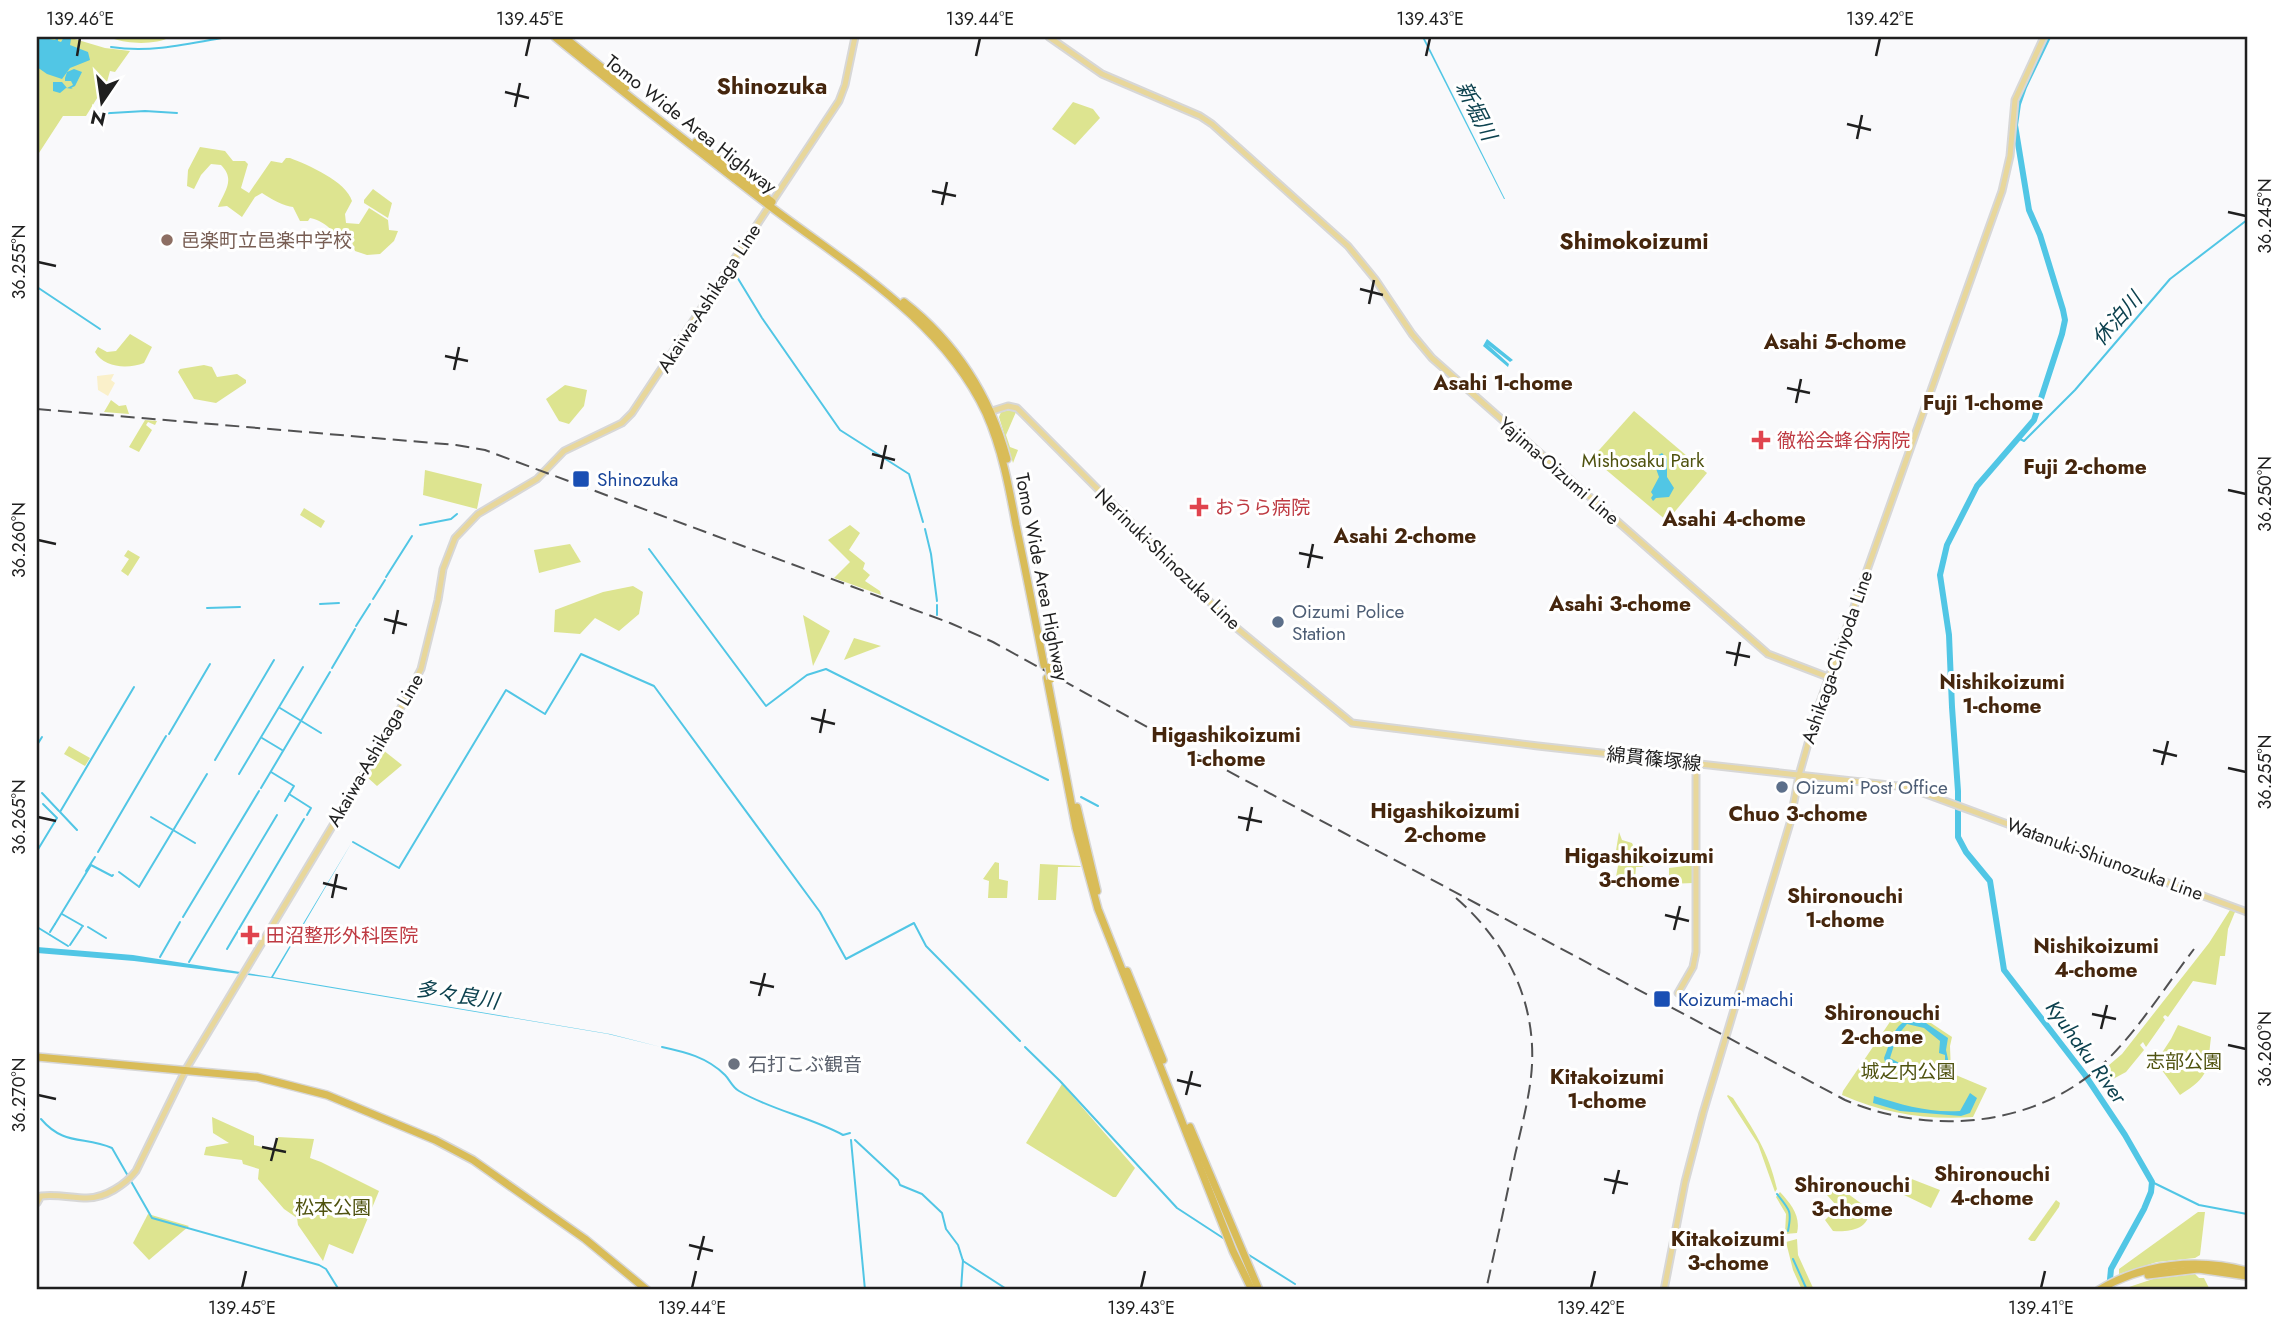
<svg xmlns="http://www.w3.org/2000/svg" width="2284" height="1327" viewBox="0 0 2284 1327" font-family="Jost,'Noto Sans JP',sans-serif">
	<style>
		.green { fill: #dde490 }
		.sand { fill: #faf0ca }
		.water { fill: #51c6e5; fill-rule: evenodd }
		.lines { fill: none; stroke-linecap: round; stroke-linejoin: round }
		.stream { stroke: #51c6e5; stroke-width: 2 }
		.river { stroke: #51c6e5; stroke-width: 6 }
		.major-casing { stroke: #d7d7d7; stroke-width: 9 }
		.highway-casing { stroke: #d7d7d7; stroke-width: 10 }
		.major { stroke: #e8d79b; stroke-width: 5 }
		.highway { stroke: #d9bc58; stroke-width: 7 }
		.rail { stroke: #515152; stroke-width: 2; stroke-dasharray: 14 7; stroke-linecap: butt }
		.highway-bridge-casing { stroke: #d7d7d7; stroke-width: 10; stroke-linecap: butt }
		.highway-bridge { stroke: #d9bc58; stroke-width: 7 }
		.ticks { fill: none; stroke: #1f1f1f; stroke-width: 2.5 }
		.education-dot { fill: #8d6e63; stroke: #fff; stroke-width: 2.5 }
		.health-dot { fill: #e0444e; stroke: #fff; stroke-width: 2.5 }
		.transit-dot { fill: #1a4fb4; stroke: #fff; stroke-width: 2.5 }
		.service-dot { fill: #5c6f8a; stroke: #fff; stroke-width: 2.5 }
		.worship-dot { fill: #6b7280; stroke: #fff; stroke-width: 2.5 }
		.labels { text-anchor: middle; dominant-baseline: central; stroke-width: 6; stroke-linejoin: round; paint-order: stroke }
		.street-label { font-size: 19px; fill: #1f1f1f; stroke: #fff }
		.education-label { font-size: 19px; fill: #785e54; stroke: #fff; text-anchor: start }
		.health-label { font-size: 19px; fill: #be3a42; stroke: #fff; text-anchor: start }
		.park-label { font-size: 19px; fill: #4f520f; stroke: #fff }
		.transit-label { font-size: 19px; fill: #164399; stroke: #fff; text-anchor: start }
		.service-label { font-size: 19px; fill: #4e5e75; stroke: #fff; text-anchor: start }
		.worship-label { font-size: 19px; fill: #5b616d; stroke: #fff; text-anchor: start }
		.water-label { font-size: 21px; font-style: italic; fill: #0d424f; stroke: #fff }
		.neighbourhood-label { font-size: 21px; font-weight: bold; fill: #45260d; stroke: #fff }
		.quarter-label { font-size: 23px; font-weight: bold; fill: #45260d; stroke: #fff }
		.neatline { fill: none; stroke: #1f1f1f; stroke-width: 2.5 }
		.ticks-label { font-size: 18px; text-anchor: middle; fill: #1f1f1f }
	</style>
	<rect width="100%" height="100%" fill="#f9f9fb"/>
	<g class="green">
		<polygon points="37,37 68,37 105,48 130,51 115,72 110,71 107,82 86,116 63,116 37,156"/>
		<path d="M 115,37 L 170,37 C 157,45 128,44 114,39 Z"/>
		<polygon points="1073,102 1093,109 1100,118 1075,145 1052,129"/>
		<path d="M 200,147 L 225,151 L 233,161 L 245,161 L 248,164 L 241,188 L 249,193 L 271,161 L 282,163 L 286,158 L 290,158 C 308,165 346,181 352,201 L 345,214 L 346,223 L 359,224 L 369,208 L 388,220 L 389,230 L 398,231 L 394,241 L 380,254 L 367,255 L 355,251 L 352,242 C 335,238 328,221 310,218 L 308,221 L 300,221 L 293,207 C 286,207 269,198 262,193 L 255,197 L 242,217 L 227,206 L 218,207 C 224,192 236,180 221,165 L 211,164 L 201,175 L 194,189 L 187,186 L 188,170 Z"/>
		<polygon points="373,189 392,203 388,218 364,203 364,200"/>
		<path d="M 130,334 L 152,347 L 144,363 C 128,369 104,368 95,352 L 98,347 L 107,352 L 116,351 Z"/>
		<polygon points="204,365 212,367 217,377 237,374 246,380 246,383 216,403 194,399 178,372 180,369"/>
		<polygon points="565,385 587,390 584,406 569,424 559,421 546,399"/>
		<polygon points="111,400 119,406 126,405 129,414 104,412"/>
		<polygon points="1010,410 1016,412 1006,435 1010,447 1018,450 1013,463 999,417 1001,412"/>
		<polygon points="1634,411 1707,473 1667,521 1592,458"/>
		<polygon points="145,420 157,421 155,425 148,422 146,425 152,430 139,452 129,447"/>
		<polygon points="425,470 482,484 477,509 423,495"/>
		<polygon points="304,508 325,521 321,528 300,515"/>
		<polygon points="850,525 860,533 849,550 865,563 863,569 870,575 865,581 880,591 881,595 834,578 850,562 828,540"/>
		<polygon points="570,544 581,562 539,573 534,550"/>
		<polygon points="128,550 140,557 128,576 121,571 129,559 124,556"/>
		<polygon points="633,586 643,592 639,614 619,631 595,618 580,634 554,632 555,610 603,592"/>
		<polygon points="803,615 830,631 813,666"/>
		<polygon points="854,638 881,646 844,660"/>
		<polygon points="69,746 90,758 85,766 64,754"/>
		<polygon points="383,750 402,765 377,786 367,777"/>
		<polygon points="1619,832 1622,840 1632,843 1643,867 1636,867 1635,880 1616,877 1619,860 1615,857"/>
		<polygon points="995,862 999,863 999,879 1008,881 1007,898 988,898 989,881 983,879"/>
		<polygon points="1040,864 1080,866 1081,867 1058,867 1056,900 1038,900"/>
		<polygon points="1693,865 1693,883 1669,884 1669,868"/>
		<polygon points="2230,910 2235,912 2228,929 2225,956 2220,956 2216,985 2193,981 2168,1017 2165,1015 2163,1017 2165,1020 2146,1047 2143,1042 2140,1045 2144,1050 2126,1072 2102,1085 2095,1077 2122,1054 2209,943"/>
		<path d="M 1898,1010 L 1925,1019 L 1952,1037 L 1950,1046 L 1951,1073 L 1987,1088 L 1973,1117 C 1927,1120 1885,1114 1842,1095 L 1843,1091 Z"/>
		<path d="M 2178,1025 L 2211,1037 C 2207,1071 2210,1076 2180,1095 L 2156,1062 L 2171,1039 Z"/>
		<polygon points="1062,1084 1135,1168 1116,1197 1113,1197 1026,1143"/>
		<path d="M 1728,1095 L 1733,1098 C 1754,1131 1768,1150 1777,1189 L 1775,1192 L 1758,1144 L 1727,1096 Z"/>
		<polygon points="212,1117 254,1136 254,1145 275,1150 278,1137 314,1139 310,1158 321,1162 379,1191 353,1254 329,1244 323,1261 298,1225 297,1218 284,1209 258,1179 259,1169 243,1164 242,1160 204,1155 206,1147 229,1143 213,1133"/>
		<polygon points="1909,1178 1940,1190 1931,1208 1902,1194"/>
		<path d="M 1836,1185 L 1870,1210 C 1868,1230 1850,1232 1833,1231 L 1825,1220 L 1830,1215 L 1828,1212 L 1836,1205 L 1827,1195 Z"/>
		<path d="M 1780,1192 C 1791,1204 1801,1216 1797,1233 L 1785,1234 L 1786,1214 L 1776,1197 Z"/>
		<polygon points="2056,1200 2060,1203 2059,1207 2035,1241 2031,1241 2028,1239"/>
		<polygon points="2198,1212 2205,1212 2200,1255 2195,1258 2157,1262 2119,1274 2119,1269"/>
		<polygon points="148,1214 189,1226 149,1260 133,1243"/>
		<polygon points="1797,1239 1798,1255 1814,1290 1802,1290 1793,1270 1786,1242"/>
		<polygon points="2195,1274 2199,1278 2204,1278 2210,1290 2120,1290 2153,1279"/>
	</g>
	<polygon class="sand" points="114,374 111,380 115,383 108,396 98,390 97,376"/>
	<g class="water">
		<polygon points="37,37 55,40 58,37 58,41 61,42 64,37 71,39 70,45 88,52 90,60 70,68 62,79 47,74 37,67"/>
		<polygon points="1422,37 1424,37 1505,199 1504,199"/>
		<polygon points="74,69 82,72 75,86 71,88 73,89 66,88 60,93 53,91 53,82 62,82 67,88 73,85 71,81 65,81 65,78 67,72"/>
		<polygon points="1487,339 1513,360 1510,362 1487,344 1509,364 1508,367 1483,346"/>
		<polygon points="1662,453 1667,459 1667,477 1674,488 1669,497 1656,498 1653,501 1651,498 1653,495 1651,492 1659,477 1654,463 1655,457"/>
		<polygon points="352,842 273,977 610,1034 661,1047 608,1034 272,978 134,961 37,953 37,947 133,955 271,977"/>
		<path d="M 1911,1019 L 1926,1023 L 1948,1038 L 1946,1050 L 1949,1064 L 1935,1080 L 1928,1080 L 1885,1062 L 1884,1058 C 1890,1044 1894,1022 1911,1019 ZM 1907,1024 L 1924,1028 L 1940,1041 L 1939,1053 L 1945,1055 C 1947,1090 1905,1066 1890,1058 L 1897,1036 Z"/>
		<path d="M 1970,1093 L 1977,1098 L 1970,1113 L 1961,1116 L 1900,1111 L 1873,1103 L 1874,1096 C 1903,1105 1929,1113 1960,1111 Z"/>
	</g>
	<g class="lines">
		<g class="stream">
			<path d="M 111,47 C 151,53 188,44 227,37"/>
			<polyline points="94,114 145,111 177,113"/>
			<polyline points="734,272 762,318 840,430 909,474 923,522"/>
			<polyline points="37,287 100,329"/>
			<polyline points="2018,438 2024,441 2075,390 2170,279 2247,220"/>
			<polyline points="420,525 451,519 457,514"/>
			<polyline points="925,529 931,554 937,601"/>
			<polyline points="649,549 766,706 807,675 826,669 1048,780"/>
			<polyline points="386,577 412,536"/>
			<polyline points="373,599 385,580"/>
			<polyline points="320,604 339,603"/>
			<polyline points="937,605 937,615"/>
			<polyline points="207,608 240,607"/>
			<polyline points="356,626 370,604"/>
			<polyline points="332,668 355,629"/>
			<polyline points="280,708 321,733"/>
			<polyline points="169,734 210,664"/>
			<polyline points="262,738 282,750"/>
			<polyline points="37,745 42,737"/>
			<polyline points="215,760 274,660"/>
			<polyline points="271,772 294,786 285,801"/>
			<polyline points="239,774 303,667"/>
			<polyline points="261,788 330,672"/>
			<polyline points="42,793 59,811"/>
			<polyline points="289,794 311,808 307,815"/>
			<polyline points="1081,797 1098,806"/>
			<polyline points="151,817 195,843"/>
			<polyline points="77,830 60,812 134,687"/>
			<polyline points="353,842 399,868 506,690 545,714 581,654 654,686 820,912 846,959 914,923 926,946 1020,1041"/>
			<polyline points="37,851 57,818 43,804"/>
			<polyline points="98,852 166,736"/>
			<polyline points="86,871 95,857"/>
			<polyline points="119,872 138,886"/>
			<polyline points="139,887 207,774"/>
			<polyline points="62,914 83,926"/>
			<polyline points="183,917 259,791"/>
			<polyline points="55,924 91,865 112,876 113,875"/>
			<polyline points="37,927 68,946"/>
			<polyline points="88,927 106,938"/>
			<polyline points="50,932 55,924"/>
			<polyline points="70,945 82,927"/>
			<polyline points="227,949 304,819"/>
			<polyline points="160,957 180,922"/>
			<polyline points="189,962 277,815"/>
			<path d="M 662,1047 C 685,1052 707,1057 725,1075 C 730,1080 732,1087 739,1091 C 771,1110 810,1117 843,1135 L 850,1133"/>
			<polyline points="1025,1047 1060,1081 1177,1208 1223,1238"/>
			<path d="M 41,1119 C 64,1146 84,1136 112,1148 L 152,1218 L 319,1265 L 326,1269 L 339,1290"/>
			<polyline points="851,1140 865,1290"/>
			<polyline points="855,1140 898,1180 900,1185 922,1194 942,1213 946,1229 958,1245 963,1261 1008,1290"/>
			<polyline points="2152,1182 2199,1205 2247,1214"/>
			<path d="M 1777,1194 C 1790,1210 1792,1211 1788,1231"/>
			<polyline points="1249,1255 1295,1284"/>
			<polyline points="1793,1259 1807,1290"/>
			<polyline points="961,1290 963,1260"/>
		</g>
		<polyline class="river" points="2048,37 2024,87 2018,104 2015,125 2029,210 2040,235 2063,310 2065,320 2062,334 2034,420 1977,486 1947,545 1940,575 1949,635 1952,707 1958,791 1958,837 1966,852 1990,881 2004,970 2085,1075 2125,1135 2152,1182 2151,1192 2144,1209 2111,1269 2109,1290"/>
		<defs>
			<g id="major">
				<polyline points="1049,37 1102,74 1200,116 1212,124 1348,246 1375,279 1412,334 1432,358 1768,654 1828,677"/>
				<polyline points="989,412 1008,406 1017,408 1233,625 1352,723 1538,746 1907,787 2247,912"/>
				<polyline points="1678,993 1693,967 1696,952 1696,764"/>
				<path d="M 37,1203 L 41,1196 C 57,1194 72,1198 87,1198 C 105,1198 125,1185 136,1171 L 186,1069 L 383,742 L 421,669 L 438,600 L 443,569 L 455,538 L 478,514 L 537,479 L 564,451 L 622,423 L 632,413 L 839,101 L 845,85 L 855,37"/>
				<polyline points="1664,1290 1685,1182 1703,1113 1790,823 1799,775 1819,705 2002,191 2010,156 2015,100 2044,37"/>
			</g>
			<g id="highway">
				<path d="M 555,37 C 625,94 696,149 767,204 C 847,265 942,319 986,413 C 1002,449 1009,487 1016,525 C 1026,572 1035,619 1044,665"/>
				<polyline points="564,37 626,87"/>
				<polyline points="696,142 772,202"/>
				<path d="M 904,302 C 955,342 990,396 1007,459"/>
				<polyline points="1047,678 1076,828 1098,909 1233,1251 1252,1290"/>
				<polyline points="1077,807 1097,891"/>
				<polyline points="1127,971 1163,1060"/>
				<polyline points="37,1057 257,1077 327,1095 435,1140 473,1160 585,1239 647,1290"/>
				<polyline points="1190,1127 1259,1290"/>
				<polyline points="2148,1275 2198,1269 2247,1276"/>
				<path d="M 2099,1290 C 2143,1263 2198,1258 2247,1271"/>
			</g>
		</defs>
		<use href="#major" class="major-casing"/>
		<use href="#highway" class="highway-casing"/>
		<use href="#major" class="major"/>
		<use href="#highway" class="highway"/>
		<g class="rail">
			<path d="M 37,409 L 456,445 L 485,450 L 950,623 L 993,642 L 1196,754 L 1845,1100 C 1929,1136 2036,1128 2105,1062 C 2139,1029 2165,987 2194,949"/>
			<path d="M 1456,898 C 1508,943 1539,1006 1531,1077 C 1528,1103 1521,1129 1515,1155 C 1506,1200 1496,1245 1486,1290"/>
		</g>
		<defs>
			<polyline id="highway-bridge" points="1049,667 1051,679"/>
		</defs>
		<use href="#highway-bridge" class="highway-bridge-casing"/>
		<use href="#highway-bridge" class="highway-bridge"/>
	</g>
	<path class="ticks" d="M 77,56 L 80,38M 526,56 L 530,38M 976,56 L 980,38M 1426,56 L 1430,38M 1876,56 L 1880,38M 505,92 L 529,98M 515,107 L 520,83M 1847,124 L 1871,130M 1857,139 L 1862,115M 932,191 L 956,196M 942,205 L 947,182M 2228,212 L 2246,216M 38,262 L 56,266M 1360,289 L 1383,295M 1369,304 L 1374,280M 445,356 L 468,361M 454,370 L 459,347M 1787,388 L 1810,393M 1796,403 L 1801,379M 872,454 L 895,460M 881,469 L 886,445M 2228,490 L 2246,494M 38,540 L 56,544M 1299,553 L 1323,558M 1308,568 L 1313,544M 384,619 L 407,625M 393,634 L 398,610M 1726,652 L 1750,657M 1735,666 L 1740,642M 811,718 L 835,724M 820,733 L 825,709M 2153,750 L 2177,756M 2162,765 L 2168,741M 2228,768 L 2246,772M 38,817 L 56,821M 1238,817 L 1262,822M 1247,831 L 1252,807M 323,883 L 347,889M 332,898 L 337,874M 1665,915 L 1689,921M 1674,930 L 1680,906M 750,982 L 774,987M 759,996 L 765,973M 2092,1014 L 2116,1019M 2101,1029 L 2107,1005M 2228,1045 L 2246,1049M 1177,1080 L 1201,1086M 38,1095 L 56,1099M 1186,1095 L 1192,1071M 262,1147 L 286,1152M 271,1161 L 277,1138M 1604,1179 L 1628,1184M 1613,1194 L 1619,1170M 689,1245 L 713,1251M 698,1260 L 704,1236M 242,1288 L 246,1271M 692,1288 L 696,1271M 1141,1288 L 1145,1271M 1591,1288 L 1595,1271M 2041,1288 L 2045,1271"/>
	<circle class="education-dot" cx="167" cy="240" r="7"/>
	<g class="health-dot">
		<path d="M1757.5 429.5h7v7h7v7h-7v7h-7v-7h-7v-7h7z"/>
		<path d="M1195.5 496.5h7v7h7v7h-7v7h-7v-7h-7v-7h7z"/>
		<path d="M246.5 924.5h7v7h7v7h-7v7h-7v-7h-7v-7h7z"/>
	</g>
	<g class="transit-dot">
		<rect x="572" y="470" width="18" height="18" rx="3.5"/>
		<rect x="1653" y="990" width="18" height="18" rx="3.5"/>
	</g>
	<g class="service-dot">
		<circle cx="1278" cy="622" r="7"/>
		<circle cx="1782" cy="787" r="7"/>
	</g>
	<circle class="worship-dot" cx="734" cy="1064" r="7"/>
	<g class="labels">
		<g class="street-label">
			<text transform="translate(691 124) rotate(38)">Tomo Wide Area Highway</text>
			<text transform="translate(709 298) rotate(-57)">Akaiwa-Ashikaga Line</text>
			<text transform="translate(1559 471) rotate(41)">Yajima-Oizumi Line</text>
			<text transform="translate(1168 559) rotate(44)">Nerinuki-Shinozuka Line</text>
			<text transform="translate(1042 577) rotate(79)">Tomo Wide Area Highway</text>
			<text transform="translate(1837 657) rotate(-71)">Ashikaga-Chiyoda Line</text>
			<text transform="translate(375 750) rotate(-60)">Akaiwa-Ashikaga Line</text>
			<text transform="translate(1654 759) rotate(6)">綿貫篠塚線</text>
			<text transform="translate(2105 859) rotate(20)">Watanuki-Shiunozuka Line</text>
		</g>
		<g class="education-label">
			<text x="181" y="240">邑楽町立邑楽中学校</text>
		</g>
		<g class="health-label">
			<text x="1777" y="440">徹裕会蜂谷病院</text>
			<text x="1215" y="507">おうら病院</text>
			<text x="266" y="935">田沼整形外科医院</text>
		</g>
		<g class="park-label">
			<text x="1643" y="460">Mishosaku Park</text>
			<text x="2184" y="1061">志部公園</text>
			<text x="1908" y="1071">城之内公園</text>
			<text x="333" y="1207">松本公園</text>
		</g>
		<g class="transit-label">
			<text x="597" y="479">Shinozuka</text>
			<text x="1678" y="999">Koizumi-machi</text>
		</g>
		<g class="service-label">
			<text x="1292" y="611">Oizumi Police<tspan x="1292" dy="22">Station</tspan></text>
			<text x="1796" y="787">Oizumi Post Office</text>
		</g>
		<g class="worship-label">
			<text x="748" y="1064">石打こぶ観音</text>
		</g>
		<g class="water-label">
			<text transform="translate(1476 111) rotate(63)">新堀川</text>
			<text transform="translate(2117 319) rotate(-49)">休泊川</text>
			<text transform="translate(457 995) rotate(9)">多々良川</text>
			<text transform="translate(2086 1052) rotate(54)">Kyuhaku River</text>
		</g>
		<g class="neighbourhood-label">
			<text x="1835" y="342">Asahi 5-chome</text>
			<text x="1503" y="383">Asahi 1-chome</text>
			<text x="1983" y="403">Fuji 1-chome</text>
			<text x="2085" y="467">Fuji 2-chome</text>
			<text x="1734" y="519">Asahi 4-chome</text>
			<text x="1405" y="536">Asahi 2-chome</text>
			<text x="1620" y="604">Asahi 3-chome</text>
			<text x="2002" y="682">Nishikoizumi<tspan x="2002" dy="24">1-chome</tspan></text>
			<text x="1226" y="735">Higashikoizumi<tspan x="1226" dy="24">1-chome</tspan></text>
			<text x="1445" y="811">Higashikoizumi<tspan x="1445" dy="24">2-chome</tspan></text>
			<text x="1798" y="814">Chuo 3-chome</text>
			<text x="1639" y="856">Higashikoizumi<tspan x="1639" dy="24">3-chome</tspan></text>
			<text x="1845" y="896">Shironouchi<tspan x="1845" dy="24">1-chome</tspan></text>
			<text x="2096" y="946">Nishikoizumi<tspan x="2096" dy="24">4-chome</tspan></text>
			<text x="1882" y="1013">Shironouchi<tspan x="1882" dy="24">2-chome</tspan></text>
			<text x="1607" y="1077">Kitakoizumi<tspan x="1607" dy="24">1-chome</tspan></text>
			<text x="1992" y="1174">Shironouchi<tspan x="1992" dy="24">4-chome</tspan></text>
			<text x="1852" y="1185">Shironouchi<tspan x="1852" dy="24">3-chome</tspan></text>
			<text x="1728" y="1239">Kitakoizumi<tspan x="1728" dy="24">3-chome</tspan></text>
		</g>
		<g class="quarter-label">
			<text x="772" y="86">Shinozuka</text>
			<text x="1634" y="241">Shimokoizumi</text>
		</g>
	</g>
	<rect width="2284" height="1327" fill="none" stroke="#ffffff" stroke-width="77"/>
	<g transform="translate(102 102) rotate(193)" stroke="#ffffff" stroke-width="5" paint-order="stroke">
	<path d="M0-5L12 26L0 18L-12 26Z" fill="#1f1f1f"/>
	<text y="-10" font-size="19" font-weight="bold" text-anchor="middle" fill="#1f1f1f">N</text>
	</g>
	<rect x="38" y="38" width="2208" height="1250" class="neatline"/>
	<g class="ticks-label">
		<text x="80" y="25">139.46°E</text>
		<text x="530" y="25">139.45°E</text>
		<text x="980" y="25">139.44°E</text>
		<text x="1430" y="25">139.43°E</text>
		<text x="1880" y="25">139.42°E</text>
		<text transform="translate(2265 216) rotate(-90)" y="6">36.245°N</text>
		<text transform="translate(19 262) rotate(-90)" y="6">36.255°N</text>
		<text transform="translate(2265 494) rotate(-90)" y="6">36.250°N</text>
		<text transform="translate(19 540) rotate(-90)" y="6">36.260°N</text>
		<text transform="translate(2265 772) rotate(-90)" y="6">36.255°N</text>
		<text transform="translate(19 817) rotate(-90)" y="6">36.265°N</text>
		<text transform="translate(2265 1049) rotate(-90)" y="6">36.260°N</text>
		<text transform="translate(19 1095) rotate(-90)" y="6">36.270°N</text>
		<text x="242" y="1314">139.45°E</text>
		<text x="692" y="1314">139.44°E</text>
		<text x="1141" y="1314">139.43°E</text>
		<text x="1591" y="1314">139.42°E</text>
		<text x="2041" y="1314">139.41°E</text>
	</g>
</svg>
